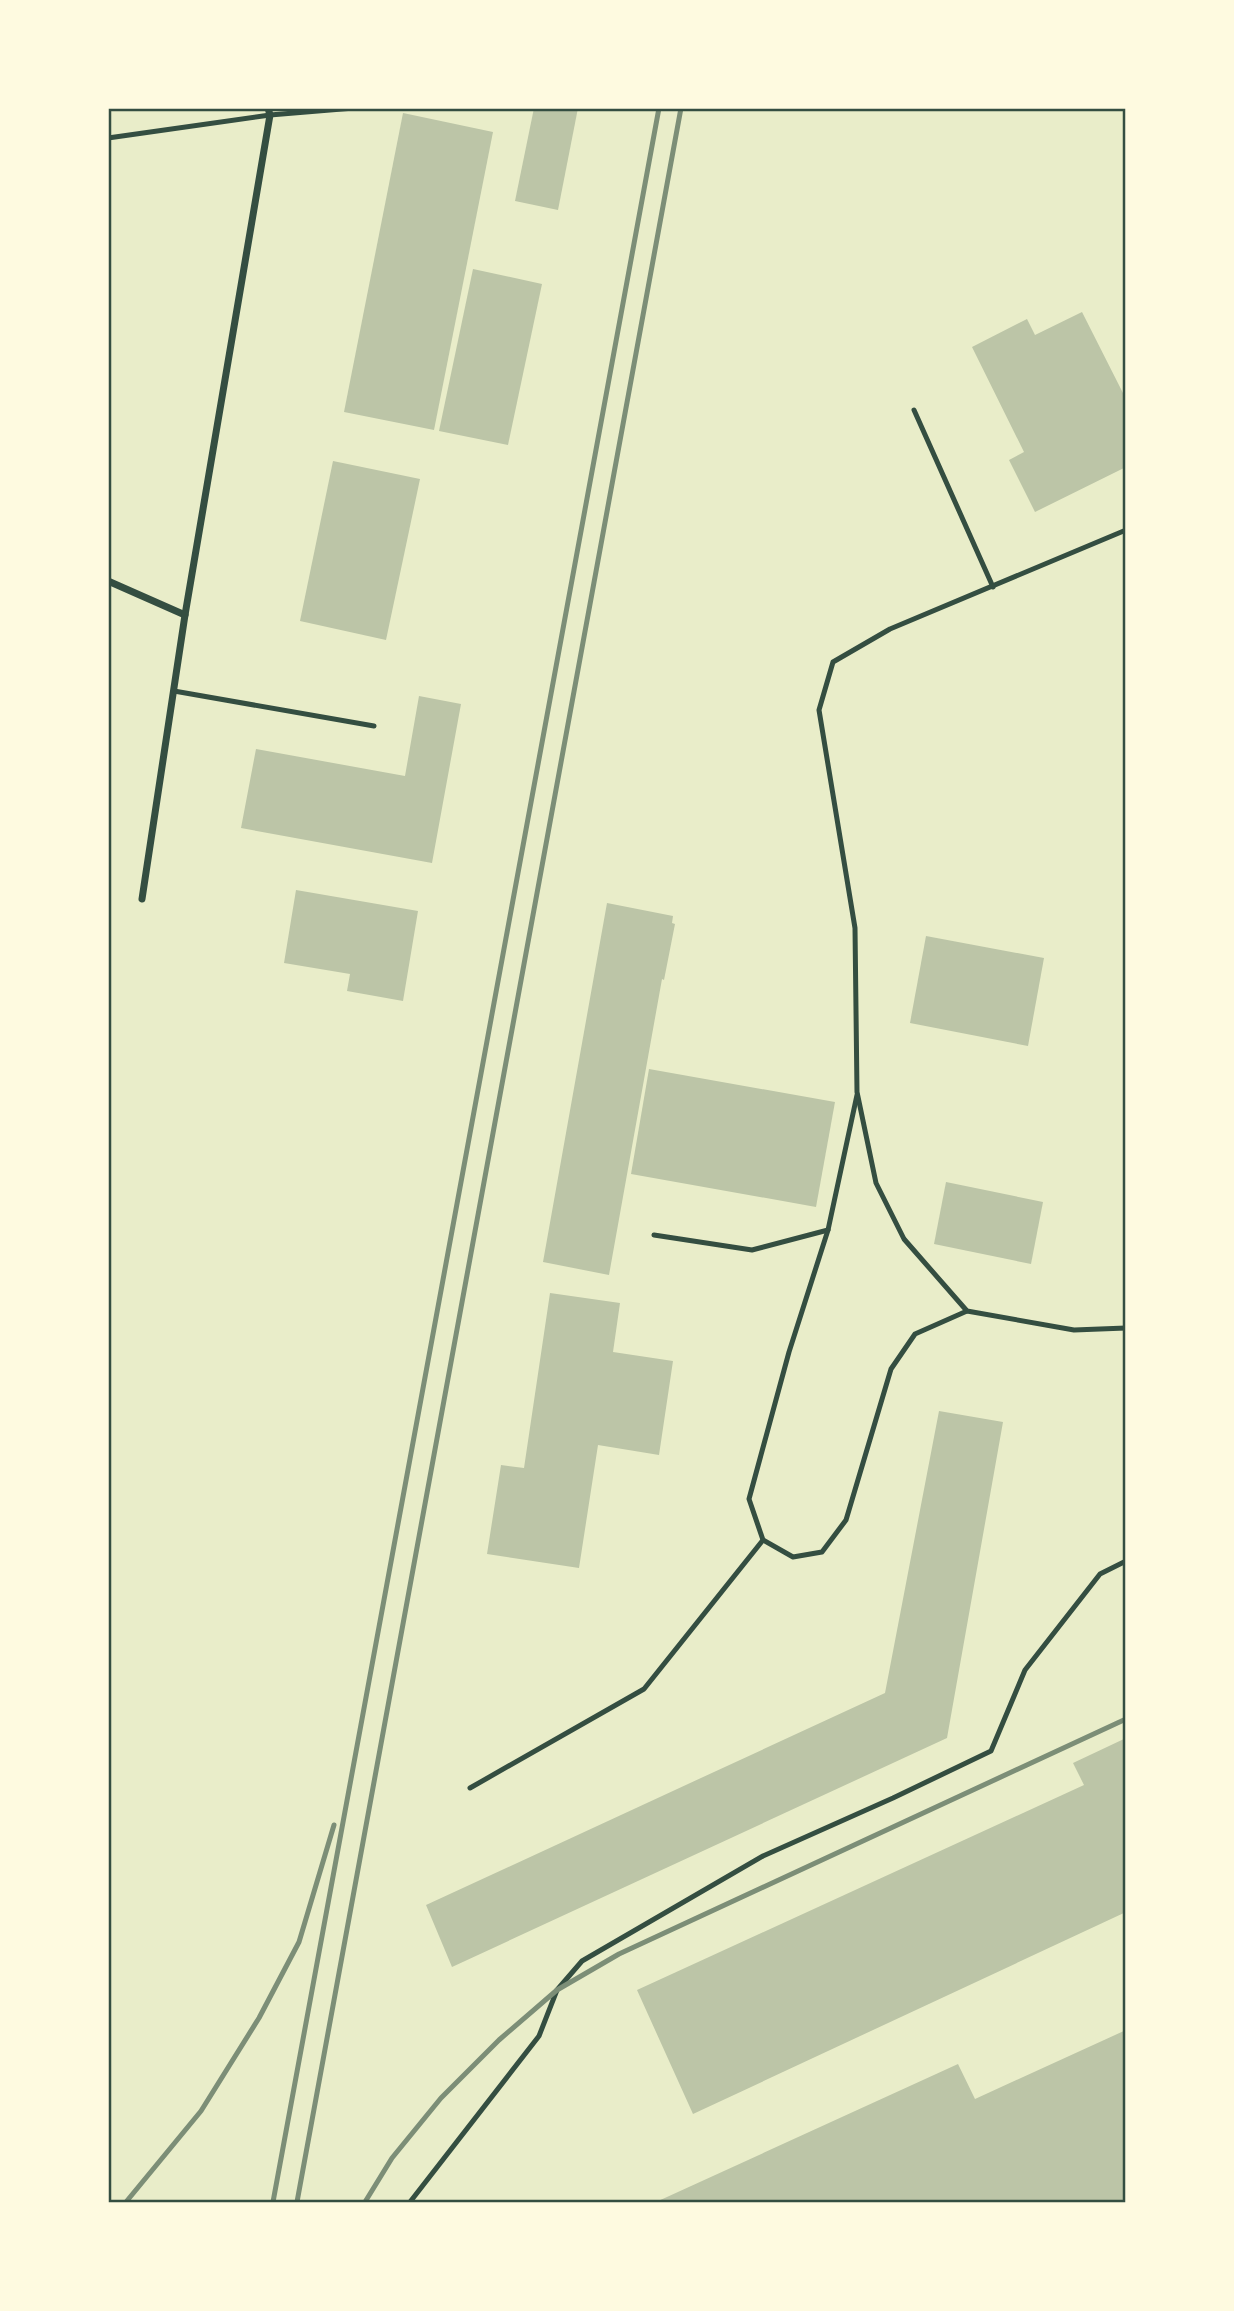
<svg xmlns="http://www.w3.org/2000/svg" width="1234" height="2311" viewBox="0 0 1234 2311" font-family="'Asap Condensed',sans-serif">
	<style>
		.building { fill: #bcc5a7 }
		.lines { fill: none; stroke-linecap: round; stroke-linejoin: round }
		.service { stroke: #344e41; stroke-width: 5 }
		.minor { stroke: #344e41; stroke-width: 7 }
		.rail { stroke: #7c8e77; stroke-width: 5 }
		.neatline { fill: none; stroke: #344e41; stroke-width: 2.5 }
	</style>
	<rect width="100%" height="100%" fill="#e9edc9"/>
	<g class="building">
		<polygon points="534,108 578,108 558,210 515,201"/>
		<polygon points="403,113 493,132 434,430 344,412"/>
		<polygon points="473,269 542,284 508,445 439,431"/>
		<polygon points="1082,312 1126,399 1126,467 1035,512 1009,460 1024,452 972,347 1027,319 1035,335"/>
		<polygon points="333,461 420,479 386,640 300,621"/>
		<polygon points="419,696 461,704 432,863 241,828 256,749 405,776"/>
		<polygon points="296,890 418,911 403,1001 347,991 350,974 284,963"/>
		<polygon points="607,903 673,916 672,923 675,924 664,980 662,979 609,1275 543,1262"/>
		<polygon points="926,936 1044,958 1028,1046 910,1023"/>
		<polygon points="649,1069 835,1102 816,1207 631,1174"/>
		<polygon points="946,1182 1043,1202 1031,1264 934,1244"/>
		<polygon points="550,1293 620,1303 613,1352 673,1361 659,1455 598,1445 579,1568 487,1554 501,1465 524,1468"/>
		<polygon points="939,1411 1003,1422 947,1738 452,1967 426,1905 885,1693"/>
		<polygon points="1126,1738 1126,1912 693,2114 637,1990 1084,1785 1073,1763"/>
		<polygon points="1126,2030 1126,2202 656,2202 958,2064 975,2099"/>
	</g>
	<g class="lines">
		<g class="service">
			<polyline points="108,138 270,115 354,108"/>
			<polyline points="914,410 993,587"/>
			<polyline points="1126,530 890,629 833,662 819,710 855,928 857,1092 876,1183 904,1239 967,1311 1074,1330 1126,1328"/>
			<polyline points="174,691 374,726"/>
			<polyline points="828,1230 789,1352 749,1499 763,1540 793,1557 822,1552 846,1520 891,1369 915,1334 967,1311"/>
			<polyline points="654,1235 752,1250 828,1230 857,1095"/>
			<polyline points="470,1788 644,1689 763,1540"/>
			<polyline points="410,2202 539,2036 557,1990 582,1961 763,1856 893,1798 991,1751 1025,1670 1100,1574 1126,1561"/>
		</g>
		<g class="minor">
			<polyline points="108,581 185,615"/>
			<polyline points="142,899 185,615 270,115 268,108"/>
		</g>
		<g class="rail">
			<polyline points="126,2202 201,2111 259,2018 299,1942 334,1825"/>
			<polyline points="273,2202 659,108"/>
			<polyline points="297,2202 681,108"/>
			<polyline points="365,2202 392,2158 441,2098 499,2040 557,1990 619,1954 1126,1719"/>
		</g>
	</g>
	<rect width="1234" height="2311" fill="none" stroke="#fefae0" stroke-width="220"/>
	<rect x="110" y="110" width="1014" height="2091" class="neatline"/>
</svg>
